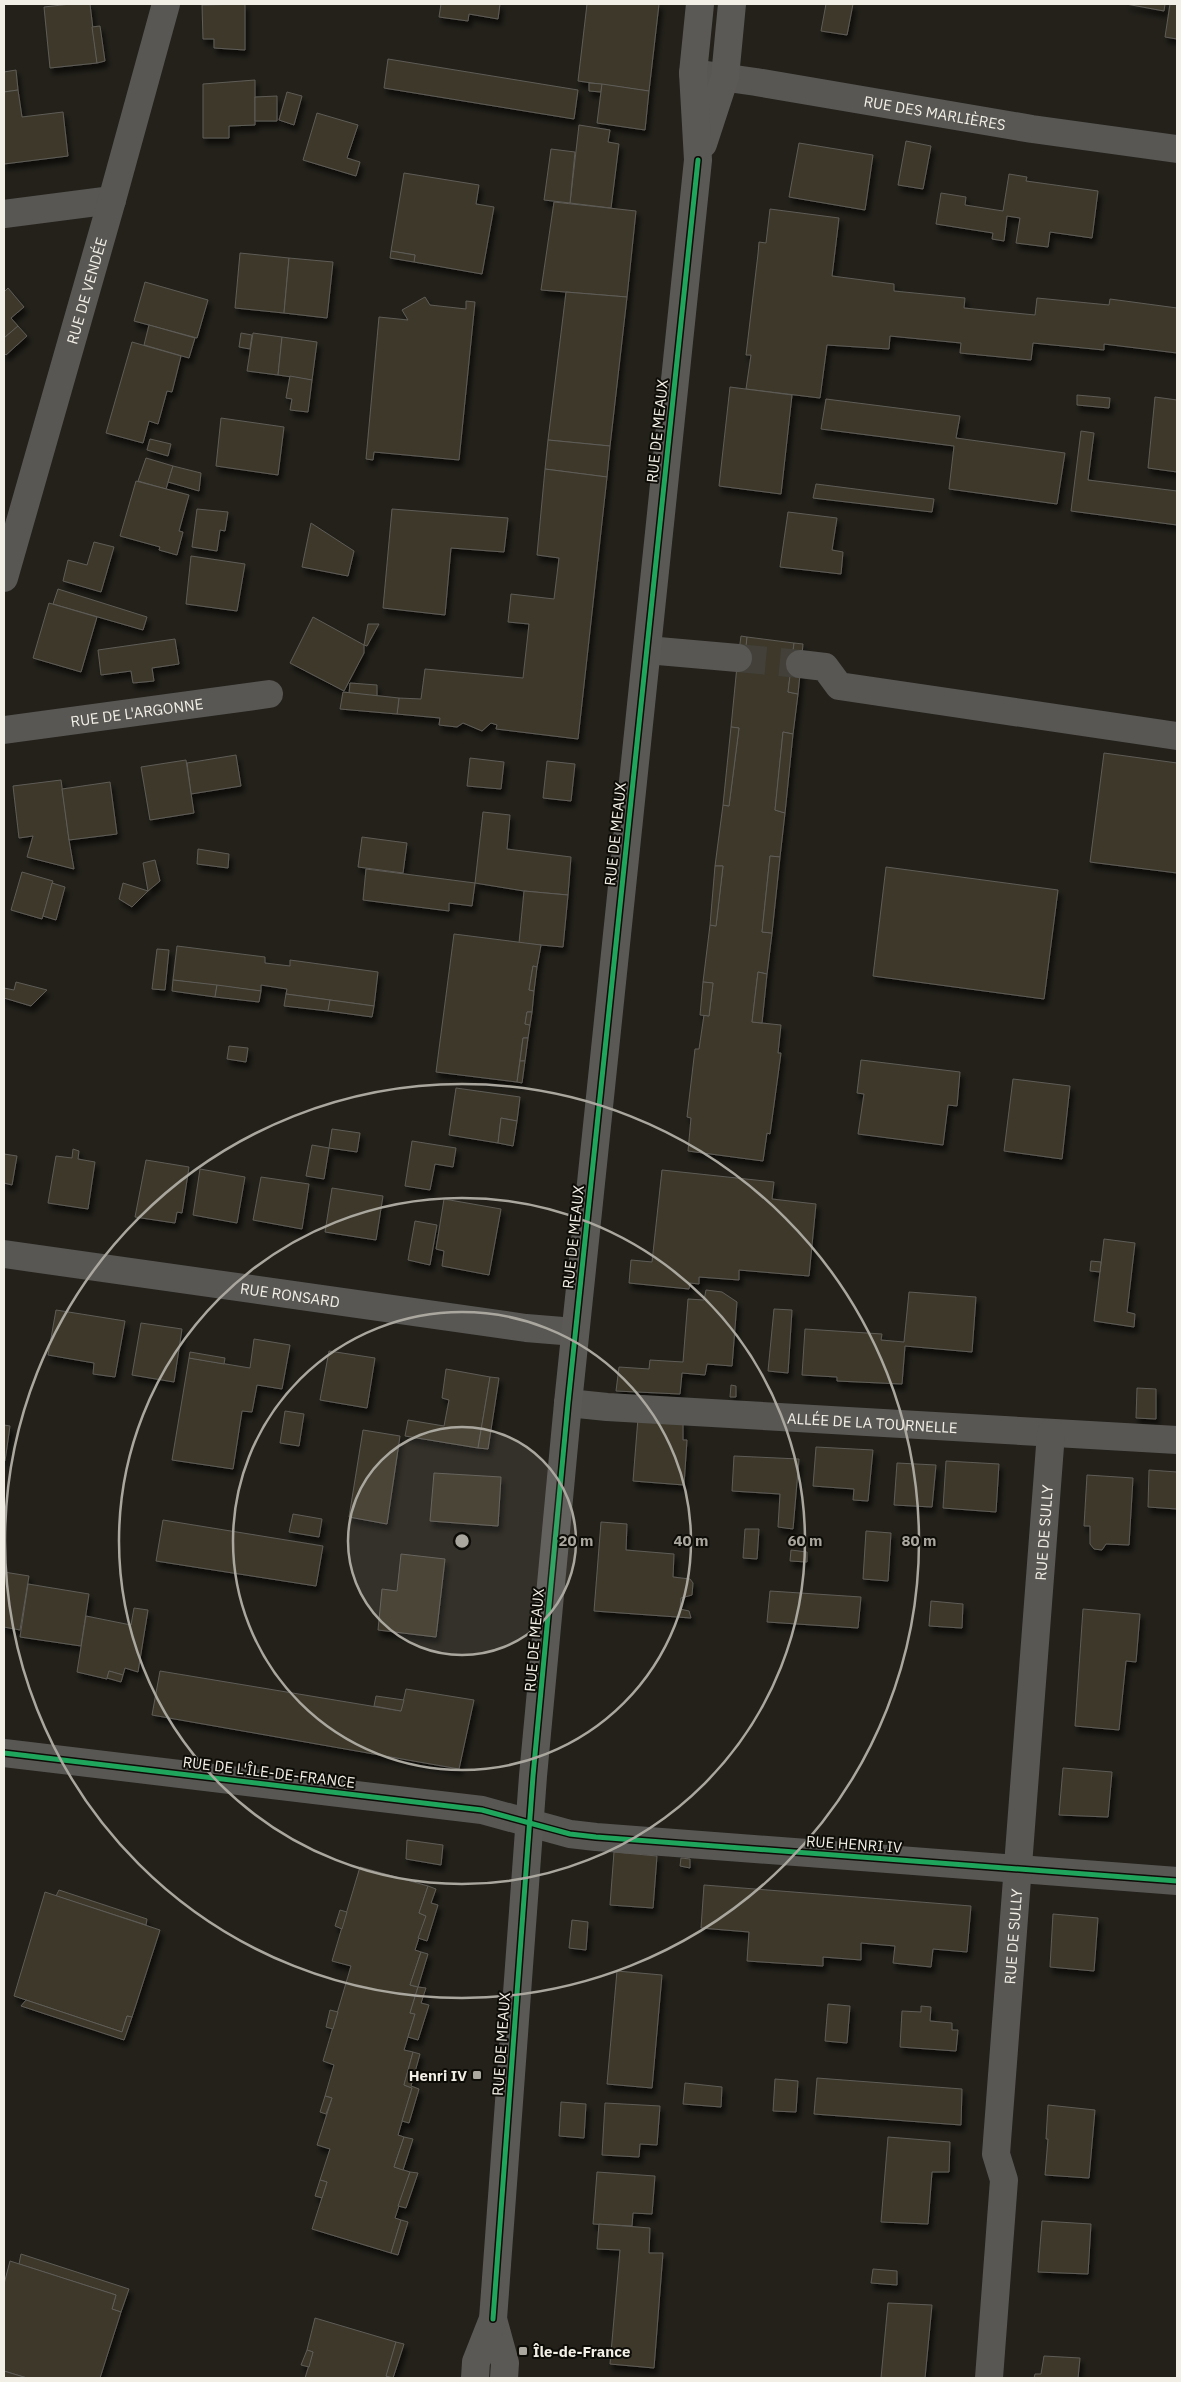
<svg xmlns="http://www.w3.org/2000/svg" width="1181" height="2382" viewBox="0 0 1181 2382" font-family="'IBM Plex Sans',sans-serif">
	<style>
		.building { fill: #3c382c; stroke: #5f5c56; filter: url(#shadow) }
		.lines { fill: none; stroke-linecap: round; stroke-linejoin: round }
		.street-tunnel { stroke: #424039; stroke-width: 28; stroke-dasharray: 28 14; stroke-linecap: butt }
		.street { stroke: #595754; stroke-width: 28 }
		.secondary { stroke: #5b5956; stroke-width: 28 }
		.cycleway-casing { stroke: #0e0c07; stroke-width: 8 }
		.cycleway { stroke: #20a55d; stroke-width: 5 }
		.ring { fill: none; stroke: #aaa79f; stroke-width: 2.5 }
		.poi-dot { fill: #aaa79f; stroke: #0e0c07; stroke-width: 2 }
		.labels { text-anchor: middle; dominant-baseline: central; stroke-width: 4; stroke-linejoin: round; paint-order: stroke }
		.street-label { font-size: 15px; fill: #f2efe6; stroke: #0e0c07 }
		.poi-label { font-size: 15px; font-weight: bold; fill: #f2efe6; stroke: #0e0c07; text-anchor: end }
		.centre { fill: #aaa79f; stroke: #0e0c07; stroke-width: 2.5 }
		.ring-label { font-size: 15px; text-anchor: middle; font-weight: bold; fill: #aaa79f; stroke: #0e0c07; stroke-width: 4; stroke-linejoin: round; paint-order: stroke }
	</style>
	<defs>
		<filter id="shadow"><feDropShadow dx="3" dy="5.5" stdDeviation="2.5" flood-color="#0009"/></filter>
	</defs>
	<rect width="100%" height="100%" fill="#23211a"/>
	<g class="building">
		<polygon points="71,4 90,4 97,63 50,68 44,7"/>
		<polygon points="245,4 245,50 214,48 214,39 203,39 202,5"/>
		<polygon points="441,4 500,4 498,19 469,14 468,21 439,17"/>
		<polygon points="587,4 659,4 649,91 578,81"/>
		<polygon points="826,4 853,4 847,35 821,31"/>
		<polygon points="1126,4 1165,4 1164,11"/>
		<polygon points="1170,4 1177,4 1177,39 1165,37"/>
		<polygon points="100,26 105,61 97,63 92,27"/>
		<polygon points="388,59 578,90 574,119 384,88"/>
		<polygon points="16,70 18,90 4,92 4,72"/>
		<polygon points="255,80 255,125 229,126 229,138 203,138 203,84"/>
		<polygon points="589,83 602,84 601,92 589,91"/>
		<polygon points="602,84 649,91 645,130 597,123"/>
		<polygon points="18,90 22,117 63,112 68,156 4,164 4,92"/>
		<polygon points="287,92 302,96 294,125 279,120"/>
		<polygon points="277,96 277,121 255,121 255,97"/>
		<polygon points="317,113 358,125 347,158 360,162 356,176 303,160"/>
		<polygon points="579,125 610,130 608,142 619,144 611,208 570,203"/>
		<polygon points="906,141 931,146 923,189 898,185"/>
		<polygon points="799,143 873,155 865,210 789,197"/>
		<polygon points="551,149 575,152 570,203 544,200"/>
		<polygon points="404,173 479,185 476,204 494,207 482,274 414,262 415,255 391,251"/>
		<polygon points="1009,174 1027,177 1026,181 1098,191 1092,238 1050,232 1048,247 1016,243 1020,218 1007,216 1004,241 992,239 993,233 936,224 941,193 966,197 965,205 1003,211"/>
		<polygon points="554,202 636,211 627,297 541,290"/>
		<polygon points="770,209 839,218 832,276 894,284 894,291 965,298 964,308 1035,315 1037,298 1109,305 1110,299 1177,308 1177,353 1104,344 1104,350 1033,343 1031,360 960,353 961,343 890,336 889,349 827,345 820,398 746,389 751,355 746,355 758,254 759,242 766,243"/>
		<polygon points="391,251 415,255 414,262 390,258"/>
		<polygon points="240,253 289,258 284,313 235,308"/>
		<polygon points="289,258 333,262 327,318 284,313"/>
		<polygon points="145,282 208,300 197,338 134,321"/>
		<polygon points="8,288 24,307 11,318 18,326 4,338 4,292"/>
		<polygon points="566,292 627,297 610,446 548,440"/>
		<polygon points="425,297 430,305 466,309 466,301 475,302 459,460 374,452 373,460 366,459 379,317 408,320 402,310"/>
		<polygon points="149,325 195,338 189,358 144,345"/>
		<polygon points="18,326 27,336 6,355 4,353 4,338"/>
		<polygon points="241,333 252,335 250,349 239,347"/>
		<polygon points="253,333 282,337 278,375 247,371"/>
		<polygon points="282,337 317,342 312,380 278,375"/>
		<polygon points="132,342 181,356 172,392 167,391 158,424 149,421 143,443 106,433"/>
		<polygon points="290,376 312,380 308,412 290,410 292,399 286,398"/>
		<polygon points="730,387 792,395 781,494 719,486"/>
		<polygon points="1077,395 1110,398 1109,408 1077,405"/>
		<polygon points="1155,397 1177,400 1177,472 1148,468"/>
		<polygon points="826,399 960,416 956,438 1065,453 1057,504 949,489 954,446 821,429"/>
		<polygon points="221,418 284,427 278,475 216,466"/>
		<polygon points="1081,431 1094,433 1088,480 1177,491 1177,525 1071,511"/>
		<polygon points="150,439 171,444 168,456 147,450"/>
		<polygon points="548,440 610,446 607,477 545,469"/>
		<polygon points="146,458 173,466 166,489 138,481"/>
		<polygon points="173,466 201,473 199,491 168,482"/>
		<polygon points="545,469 607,477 578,739 496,729 497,725 491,723 482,731 463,723 457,727 439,725 440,718 397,714 399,698 421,699 425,669 523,678 529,624 508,622 511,594 554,599 559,558 537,555"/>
		<polygon points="136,481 189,495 179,531 183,532 177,555 159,550 160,547 120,536"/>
		<polygon points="816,484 934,499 932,512 813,498"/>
		<polygon points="197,509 228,512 225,531 220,530 217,551 192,547"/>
		<polygon points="392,509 508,518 504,552 451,548 445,615 383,608"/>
		<polygon points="788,512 837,518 832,550 843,552 841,574 780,567"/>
		<polygon points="311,523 354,551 348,576 302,567"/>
		<polygon points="94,542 114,547 101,592 63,581 68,560 87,565"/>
		<polygon points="191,556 245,564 237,611 186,604"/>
		<polygon points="58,589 147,617 143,630 53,604"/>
		<polygon points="49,603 97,617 81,672 33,658"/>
		<polygon points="313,617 364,645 364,653 344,691 290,663"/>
		<polygon points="368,624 379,624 367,646 364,645"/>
		<polygon points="741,636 747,637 744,667 737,666"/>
		<polygon points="747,637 794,643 788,692 798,694 793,734 783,732 775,810 785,813 780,857 770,856 762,932 772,933 767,974 758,972 752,1022 781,1025 778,1053 781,1053 770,1134 767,1133 763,1161 688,1151 691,1118 687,1117 695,1049 699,1049 704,1015 709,1016 713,983 703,982 710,925 716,926 723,866 715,866 723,805 729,806 739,728 731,727 737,666 744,667"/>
		<polygon points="175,639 179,664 152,668 154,681 133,683 131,671 101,675 98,650"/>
		<polygon points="794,643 803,644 798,694 788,692"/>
		<polygon points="350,683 377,685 377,696 349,694"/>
		<polygon points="343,692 399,698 397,714 340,709"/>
		<polygon points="731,727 739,728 729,806 723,805"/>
		<polygon points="783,732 793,734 785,813 775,810"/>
		<polygon points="1104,753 1177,763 1177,873 1090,862"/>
		<polygon points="236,755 241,786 191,794 187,763"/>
		<polygon points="470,758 504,762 501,789 467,786"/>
		<polygon points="186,760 194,813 150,820 141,767"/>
		<polygon points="547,761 575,764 571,801 543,798"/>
		<polygon points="61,780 69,840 74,869 27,857 33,836 19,838 13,786"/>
		<polygon points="110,782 117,834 69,840 62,789"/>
		<polygon points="483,812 510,815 507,849 571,857 568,895 524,891 475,883"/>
		<polygon points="362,837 407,843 403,873 358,867"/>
		<polygon points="198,849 229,854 228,868 197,864"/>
		<polygon points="770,856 780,857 772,933 762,932"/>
		<polygon points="155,860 160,881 148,891 143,863"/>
		<polygon points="715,866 723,866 716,926 710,925"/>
		<polygon points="886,867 1058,890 1044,999 873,976"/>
		<polygon points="366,869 475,883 472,906 449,903 449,911 363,900"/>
		<polygon points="22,872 53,881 42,919 11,910"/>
		<polygon points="52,883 65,887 56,920 43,916"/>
		<polygon points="123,883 148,891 132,907 119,899"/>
		<polygon points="524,891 568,895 563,947 519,943"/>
		<polygon points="454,934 541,945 537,967 533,966 529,990 534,991 532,1012 527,1012 525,1024 530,1025 528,1038 523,1038 517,1082 436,1072"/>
		<polygon points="177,946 265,957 265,963 290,966 290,960 378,972 374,1006 286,994 287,989 261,985 261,991 173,980"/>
		<polygon points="157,949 169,950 165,990 152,989"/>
		<polygon points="533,966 537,967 534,991 529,990"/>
		<polygon points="758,972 767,974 762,1023 752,1022"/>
		<polygon points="173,980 217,985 215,997 172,991"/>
		<polygon points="16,982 47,990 31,1006 4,998 4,988 14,990"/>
		<polygon points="703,982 713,983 709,1016 700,1015"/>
		<polygon points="217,985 261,991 259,1002 215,997"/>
		<polygon points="286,994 330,1000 328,1011 284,1006"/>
		<polygon points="330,1000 374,1006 372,1017 328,1011"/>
		<polygon points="527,1012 532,1012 530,1025 525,1024"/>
		<polygon points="523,1038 528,1038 525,1061 520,1061"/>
		<polygon points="229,1046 248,1048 246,1062 227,1059"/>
		<polygon points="861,1060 960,1072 957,1106 948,1105 943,1145 858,1134 864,1094 857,1093"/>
		<polygon points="520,1061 525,1061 522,1083 517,1082"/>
		<polygon points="1013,1079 1070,1086 1062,1159 1004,1151"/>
		<polygon points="456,1088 520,1097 517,1121 501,1118 498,1143 449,1135"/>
		<polygon points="501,1118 517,1121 513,1146 498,1143"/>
		<polygon points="332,1129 360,1133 357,1152 329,1148"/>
		<polygon points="412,1141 456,1148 453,1167 435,1164 430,1190 405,1186"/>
		<polygon points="312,1145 329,1148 324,1179 306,1176"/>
		<polygon points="73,1149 79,1151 78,1159 95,1162 88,1209 48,1203 56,1156 72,1158"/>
		<polygon points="4,1154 17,1156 12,1185 4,1183"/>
		<polygon points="146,1160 189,1167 182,1213 177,1212 175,1223 135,1217"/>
		<polygon points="200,1169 245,1177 237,1223 193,1215"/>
		<polygon points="662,1170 774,1182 772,1199 816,1204 809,1276 739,1270 739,1280 699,1277 699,1284 690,1283 689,1289 629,1283 631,1260 652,1262"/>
		<polygon points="261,1177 309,1184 302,1229 253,1220"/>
		<polygon points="332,1188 383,1196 376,1240 325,1232"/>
		<polygon points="444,1199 501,1209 489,1275 442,1266 444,1251 436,1249"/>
		<polygon points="415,1221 437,1225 430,1265 408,1260"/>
		<polygon points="1104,1239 1135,1243 1127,1312 1135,1314 1134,1327 1094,1321"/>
		<polygon points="1091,1261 1101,1262 1100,1272 1090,1271"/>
		<polygon points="706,1290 722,1292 737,1302 732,1366 707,1364 705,1375 682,1373 680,1394 616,1391 619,1367 649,1369 650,1360 683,1362 688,1299 704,1300"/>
		<polygon points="909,1292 976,1297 972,1352 905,1346 902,1384 837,1381 837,1377 802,1375 805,1329 882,1334 881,1340 904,1342"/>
		<polygon points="774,1309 792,1310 788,1373 768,1371"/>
		<polygon points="56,1310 125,1321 115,1377 93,1374 94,1363 48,1355"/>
		<polygon points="141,1323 182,1329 174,1382 132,1375"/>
		<polygon points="254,1339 290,1345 282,1389 257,1385 252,1412 242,1411 233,1469 172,1460 189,1358 250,1368"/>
		<polygon points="329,1351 375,1358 367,1408 320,1400"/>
		<polygon points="190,1352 225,1358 224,1364 189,1358"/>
		<polygon points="446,1369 490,1377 478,1448 405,1436 408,1420 444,1426 449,1400 442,1398"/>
		<polygon points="490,1377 499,1378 488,1449 478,1448"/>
		<polygon points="731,1385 736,1386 736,1397 730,1397"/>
		<polygon points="1137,1388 1156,1389 1156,1419 1136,1418"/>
		<polygon points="285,1411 304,1414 299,1446 280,1443"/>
		<polygon points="638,1418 683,1420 683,1440 687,1440 684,1485 633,1481"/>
		<polygon points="4,1425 10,1426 5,1461 4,1461"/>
		<polygon points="363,1430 400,1436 387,1524 349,1517"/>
		<polygon points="816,1447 873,1450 868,1501 853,1500 854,1489 813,1486"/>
		<polygon points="734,1456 799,1459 793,1529 778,1527 780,1494 732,1491"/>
		<polygon points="946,1461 999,1464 996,1512 943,1508"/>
		<polygon points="897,1463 936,1465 932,1507 894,1505"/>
		<polygon points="1149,1470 1177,1472 1177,1509 1148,1507"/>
		<polygon points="434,1473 501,1477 498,1526 430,1521"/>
		<polygon points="1087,1475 1133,1478 1129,1545 1106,1544 1102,1550 1094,1549 1090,1544 1090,1526 1084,1526"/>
		<polygon points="293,1514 322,1519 319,1537 289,1532"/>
		<polygon points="163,1520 323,1546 316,1586 156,1561"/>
		<polygon points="601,1522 627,1524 626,1550 674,1554 673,1577 690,1579 693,1583 692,1595 681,1598 680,1609 689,1611 691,1618 594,1611"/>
		<polygon points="745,1529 759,1529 757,1559 743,1558"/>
		<polygon points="866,1531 891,1533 888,1581 863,1579"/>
		<polygon points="791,1550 807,1552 807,1562 790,1561"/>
		<polygon points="401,1554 445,1559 436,1637 378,1630 382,1589 397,1591"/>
		<polygon points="4,1572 29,1576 20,1630 4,1627"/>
		<polygon points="28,1584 89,1594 81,1646 20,1637"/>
		<polygon points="770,1591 861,1597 858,1628 767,1622"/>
		<polygon points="931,1601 963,1604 962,1628 929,1626"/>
		<polygon points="134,1608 148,1610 138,1672 125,1668 123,1675 109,1671 107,1679 77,1672 86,1616 131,1625"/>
		<polygon points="1083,1609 1140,1614 1136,1662 1126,1661 1119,1730 1075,1726"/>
		<polygon points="109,1671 123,1675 121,1682 107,1678"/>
		<polygon points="160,1671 401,1711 406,1689 474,1700 459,1769 152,1715"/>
		<polygon points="376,1696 404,1700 401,1711 374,1706"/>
		<polygon points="1063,1768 1112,1772 1108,1817 1059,1815"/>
		<polygon points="407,1840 443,1845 441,1865 406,1859"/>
		<polygon points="614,1852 657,1856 653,1908 610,1905"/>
		<polygon points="681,1858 690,1859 690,1868 680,1866"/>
		<polygon points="360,1867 428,1886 419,1913 426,1916 415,1950 421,1952 410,1985 418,1987 410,2013 415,2014 404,2050 413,2052 404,2085 412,2088 398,2135 404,2137 394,2167 410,2172 395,2218 401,2220 391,2253 312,2229 327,2182 320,2180 330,2149 317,2145 332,2098 325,2096 334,2065 323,2061 351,1966 332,1961"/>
		<polygon points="704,1885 971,1906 967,1952 933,1949 931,1967 893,1963 895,1946 861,1943 861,1960 823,1957 823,1966 747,1961 749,1932 701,1928"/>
		<polygon points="428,1886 436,1889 431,1903 438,1905 427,1941 418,1938 426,1916 419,1913"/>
		<polygon points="59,1890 147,1919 146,1925 56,1896"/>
		<polygon points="45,1892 160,1930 132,2017 127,2016 122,2032 14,1996"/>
		<polygon points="340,1910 347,1912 342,1929 335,1926"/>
		<polygon points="1053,1914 1098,1918 1094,1971 1050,1967"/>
		<polygon points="572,1920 588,1922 586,1950 569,1948"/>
		<polygon points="421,1952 428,1954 418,1987 410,1985"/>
		<polygon points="617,1971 662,1975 652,2088 607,2084"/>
		<polygon points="418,1987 426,1988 421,2003 429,2005 418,2040 408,2037 415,2014 410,2013"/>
		<polygon points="26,2000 122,2032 127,2016 132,2017 124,2040 21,2006"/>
		<polygon points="828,2004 850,2006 847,2043 825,2041"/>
		<polygon points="921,2006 931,2007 930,2021 952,2023 952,2030 958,2030 956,2051 900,2047 902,2011 921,2012"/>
		<polygon points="330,2010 338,2012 333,2029 326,2027"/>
		<polygon points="413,2052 420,2054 411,2086 419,2089 409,2123 402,2121 412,2088 404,2085"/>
		<polygon points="817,2078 962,2089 961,2125 814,2114"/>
		<polygon points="775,2079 798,2081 796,2112 773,2111"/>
		<polygon points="685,2083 722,2087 721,2107 683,2104"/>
		<polygon points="325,2096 332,2098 326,2114 320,2112"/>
		<polygon points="561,2102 586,2104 584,2138 559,2136"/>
		<polygon points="605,2103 660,2106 657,2145 640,2144 639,2157 602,2155"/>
		<polygon points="1048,2105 1095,2110 1089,2178 1045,2175 1048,2139 1046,2139"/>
		<polygon points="404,2137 413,2139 403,2170 394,2167"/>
		<polygon points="888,2137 950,2142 949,2172 932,2172 928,2224 881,2222"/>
		<polygon points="410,2172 418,2173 406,2208 398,2206"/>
		<polygon points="597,2172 655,2176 652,2214 633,2213 632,2226 593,2224"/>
		<polygon points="320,2180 327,2182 322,2198 315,2196"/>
		<polygon points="401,2220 408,2222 398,2255 391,2253"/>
		<polygon points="1042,2221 1091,2224 1088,2274 1038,2272"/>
		<polygon points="599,2224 650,2228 649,2253 663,2253 654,2368 610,2364 620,2250 597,2249"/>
		<polygon points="21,2254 129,2289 121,2312 112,2309 116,2295 19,2264"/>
		<polygon points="10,2261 116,2295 112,2309 121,2312 100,2378 27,2378 4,2371 4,2284"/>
		<polygon points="873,2269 897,2271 897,2285 871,2283"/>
		<polygon points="888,2303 932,2305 925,2378 881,2378"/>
		<polygon points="315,2318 396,2342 386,2378 305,2378 313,2352 307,2350"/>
		<polygon points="396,2342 404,2344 393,2378 386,2376"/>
		<polygon points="307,2350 313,2352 309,2367 301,2365"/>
		<polygon points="1044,2356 1080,2358 1078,2378 1034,2378 1035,2374 1041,2374"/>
		<polygon points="4,2371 27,2378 4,2378"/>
	</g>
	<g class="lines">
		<polyline class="street-tunnel" points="738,658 800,664"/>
		<g class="street">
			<path id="s1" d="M 693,73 L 756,82 L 1032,129 L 1177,149"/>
			<polyline points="4,214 112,200"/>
			<path id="s2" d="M 4,578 L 112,200 L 166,4"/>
			<polyline points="647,650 738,658"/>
			<polyline points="800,664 825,667 839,686 1177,736"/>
			<path id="s3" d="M 4,730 L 269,694"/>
			<path id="s4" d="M 4,1254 L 526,1328 L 575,1332"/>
			<path id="s5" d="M 568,1403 L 607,1407 L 1177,1440"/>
			<polyline points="4,1753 482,1810 570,1834 596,1837 1177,1881"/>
			<path id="s6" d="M 989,2378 L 1004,2180 L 996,2154 L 1051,1433"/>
		</g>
		<g class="secondary">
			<polyline points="703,144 725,77 732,4"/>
			<polyline points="493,2319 505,2363 504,2378"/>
			<polyline points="475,2378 476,2362 493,2319 533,1776 568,1403 698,160 693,73 700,4"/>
		</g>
		<defs>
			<g id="cycleway">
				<polyline points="4,1753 482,1810 570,1834 596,1837 1177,1881"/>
				<polyline points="493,2319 533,1776 568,1403 698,160"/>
			</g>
		</defs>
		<use href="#cycleway" class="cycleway-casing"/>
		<use href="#cycleway" class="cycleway"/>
	</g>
	<circle cx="462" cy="1541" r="114" fill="#aaa79f" fill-opacity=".12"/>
	<g class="ring">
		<circle cx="462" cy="1541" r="114"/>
		<circle cx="462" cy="1541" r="229"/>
		<circle cx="462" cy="1541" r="343"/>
		<circle cx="462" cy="1541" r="457"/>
	</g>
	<g class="poi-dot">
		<rect x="472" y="2070" width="10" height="10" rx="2.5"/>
		<rect x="518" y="2346" width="10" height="10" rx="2.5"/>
	</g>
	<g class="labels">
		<g class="street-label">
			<text stroke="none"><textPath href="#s1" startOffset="245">RUE DES MARLIÈRES</textPath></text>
			<text stroke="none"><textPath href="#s2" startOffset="299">RUE DE VENDÉE</textPath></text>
			<text transform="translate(657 431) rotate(-84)">RUE DE MEAUX</text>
			<text stroke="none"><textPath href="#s3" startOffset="134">RUE DE L'ARGONNE</textPath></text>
			<text transform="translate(615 834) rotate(-84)">RUE DE MEAUX</text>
			<text transform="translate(573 1237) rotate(-84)">RUE DE MEAUX</text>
			<text stroke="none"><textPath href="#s4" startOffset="289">RUE RONSARD</textPath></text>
			<text stroke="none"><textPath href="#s5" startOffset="305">ALLÉE DE LA TOURNELLE</textPath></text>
			<text stroke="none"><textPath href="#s6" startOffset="849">RUE DE SULLY</textPath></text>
			<text transform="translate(534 1640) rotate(-85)">RUE DE MEAUX</text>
			<text transform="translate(269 1772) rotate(7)">RUE DE L'ÎLE-DE-FRANCE</text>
			<text transform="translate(854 1844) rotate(4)">RUE HENRI IV</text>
			<text stroke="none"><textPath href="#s6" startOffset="444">RUE DE SULLY</textPath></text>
			<text transform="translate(501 2044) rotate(-86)">RUE DE MEAUX</text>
		</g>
		<g class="poi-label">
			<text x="467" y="2075">Henri IV</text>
			<text x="533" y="2351" text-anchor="start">Île-de-France</text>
		</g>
	</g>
	<circle cx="462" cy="1541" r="8" class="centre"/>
	<g class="ring-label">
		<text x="576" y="1546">20 m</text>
		<text x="691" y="1546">40 m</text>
		<text x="805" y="1546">60 m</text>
		<text x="919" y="1546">80 m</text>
	</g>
	<rect width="1181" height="2382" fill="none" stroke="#f2efe6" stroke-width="10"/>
</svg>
